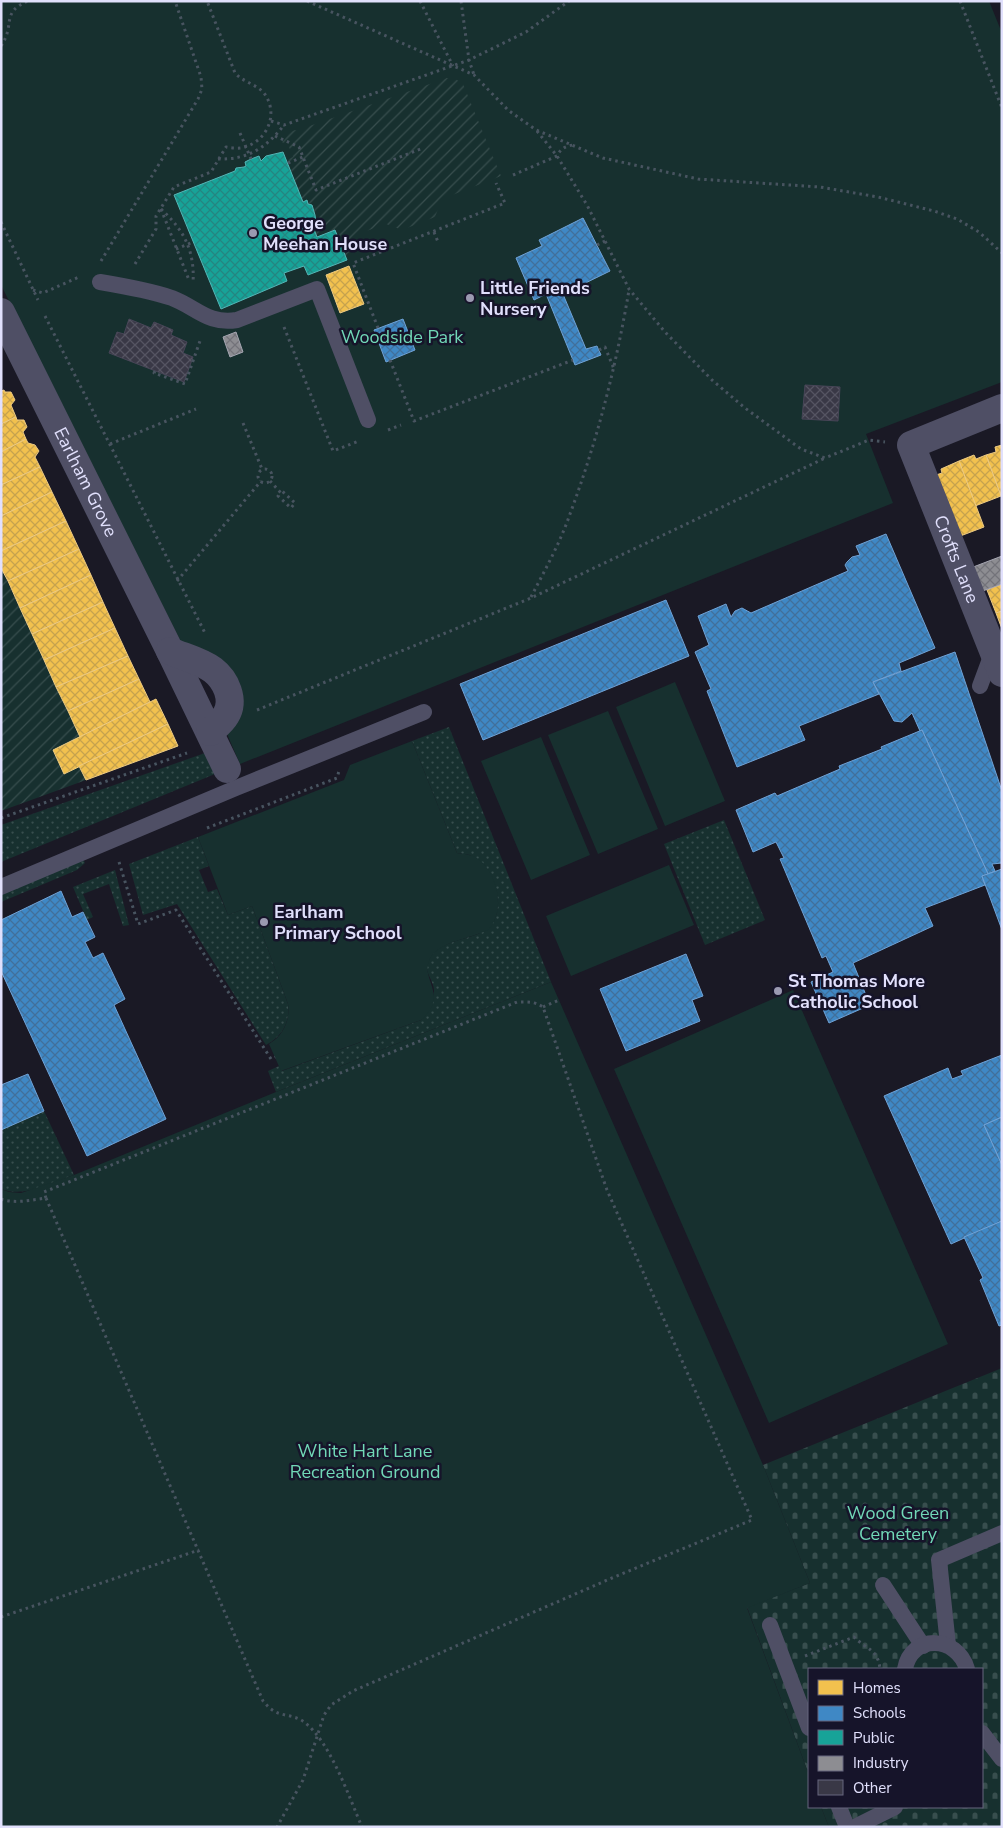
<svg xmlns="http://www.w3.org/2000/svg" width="1003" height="1828" viewBox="0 0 1003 1828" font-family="'Nunito Sans',sans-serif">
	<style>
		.grass { fill: url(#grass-dots) }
		.cemetery { fill: url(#cemetery-stones) }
		.park { fill: #17302f }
		.garden { fill: url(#garden-furrows) }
		.homes { fill: url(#homes-cross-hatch); stroke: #edca82 }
		.schools { fill: url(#schools-cross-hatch); stroke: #70a2d6 }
		.public { fill: url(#public-cross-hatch); stroke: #54b5b6 }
		.industry { fill: url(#industry-cross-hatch); stroke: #a6a6b2 }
		.building { fill: url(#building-cross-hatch); stroke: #474557 }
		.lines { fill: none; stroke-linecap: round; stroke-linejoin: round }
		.path { stroke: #485460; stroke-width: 3; stroke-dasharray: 2.5 4; stroke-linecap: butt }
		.service { stroke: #4f4f65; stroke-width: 16 }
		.minor { stroke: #4f4f65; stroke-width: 28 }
		.poi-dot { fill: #9b9ab1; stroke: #16142a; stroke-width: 2 }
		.labels { text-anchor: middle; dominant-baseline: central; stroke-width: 5; stroke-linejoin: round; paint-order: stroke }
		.poi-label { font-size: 18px; font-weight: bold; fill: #e1e0fc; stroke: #16142a; text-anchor: start }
		.park-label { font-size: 18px; fill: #71d8b7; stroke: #16142a }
		.street-label { font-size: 18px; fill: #e1e0fc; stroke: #16142a }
	</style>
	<defs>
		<pattern id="grass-dots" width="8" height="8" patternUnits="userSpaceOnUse" patternTransform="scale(1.25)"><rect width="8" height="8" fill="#17302f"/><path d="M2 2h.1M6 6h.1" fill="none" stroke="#384e4e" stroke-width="1.8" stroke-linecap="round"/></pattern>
		<pattern id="cemetery-stones" width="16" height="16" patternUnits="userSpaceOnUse" patternTransform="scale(1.25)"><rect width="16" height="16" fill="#17302f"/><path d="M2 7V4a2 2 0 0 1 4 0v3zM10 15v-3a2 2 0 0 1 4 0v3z" fill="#384e4e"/></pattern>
		<pattern id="garden-furrows" width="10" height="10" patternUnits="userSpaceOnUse" patternTransform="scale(1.25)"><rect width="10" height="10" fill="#17302f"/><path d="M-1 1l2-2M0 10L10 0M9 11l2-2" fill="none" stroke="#384e4e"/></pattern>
		<pattern id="homes-cross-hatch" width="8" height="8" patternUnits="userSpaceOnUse" patternTransform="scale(1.25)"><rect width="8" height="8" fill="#f2c14e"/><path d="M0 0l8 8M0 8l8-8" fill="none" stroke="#c6a24e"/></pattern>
		<pattern id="schools-cross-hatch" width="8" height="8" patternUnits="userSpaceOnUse" patternTransform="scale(1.25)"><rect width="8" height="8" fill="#3f88c5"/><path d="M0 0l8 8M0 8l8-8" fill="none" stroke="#41709b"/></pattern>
		<pattern id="public-cross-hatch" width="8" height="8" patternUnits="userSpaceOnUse" patternTransform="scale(1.25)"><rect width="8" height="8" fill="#17a398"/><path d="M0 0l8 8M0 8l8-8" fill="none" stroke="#248681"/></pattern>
		<pattern id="industry-cross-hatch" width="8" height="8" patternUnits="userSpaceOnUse" patternTransform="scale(1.25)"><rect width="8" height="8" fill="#8d8d92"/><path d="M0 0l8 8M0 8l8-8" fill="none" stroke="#73737a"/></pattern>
		<pattern id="building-cross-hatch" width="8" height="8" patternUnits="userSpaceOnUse" patternTransform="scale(1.25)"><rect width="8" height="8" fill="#393846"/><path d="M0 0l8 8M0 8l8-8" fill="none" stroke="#555462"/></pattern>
	</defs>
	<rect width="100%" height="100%" fill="#1a1925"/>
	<g class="grass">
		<path d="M 449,727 L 551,982 L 276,1092 L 268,1071 L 279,1066 L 282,1071 L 421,1020 C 424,1013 433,999 434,992 C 435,979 420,972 431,956 C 448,933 492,944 497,911 C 501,883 487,874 470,855 L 457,853 L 412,741 Z"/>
		<polygon points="205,753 215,774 1,862 1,825"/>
		<polygon points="724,820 765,920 705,945 664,844"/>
		<path d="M 198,837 L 209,866 L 199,870 L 208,892 L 217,889 L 228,915 L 252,906 L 288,1004 C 290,1022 283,1036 266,1045 L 177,904 L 143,915 L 129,864 Z"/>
		<polygon points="83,859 85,863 77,870 1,902 1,894"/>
		<polygon points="115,870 129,925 123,926 109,884 83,894 93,917 87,920 73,887"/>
		<path d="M 44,1111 L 74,1175 C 51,1183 25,1198 1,1189 L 1,1130 Z"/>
	</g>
	<polygon class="cemetery" points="1002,1368 1002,1827 829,1827 821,1807 982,1807 982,1669 809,1669 809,1775 747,1607 810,1583 763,1465"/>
	<g class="park">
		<polygon points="1,1 989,1 1002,33 1002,382 866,434 893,503 240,764 224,727 235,712 183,646 1,285"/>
		<polygon points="675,682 725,801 665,826 616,707"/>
		<polygon points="608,711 658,829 598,854 548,735"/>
		<polygon points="541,737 590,855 531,880 481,761"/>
		<path d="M 412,741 L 457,853 C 466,854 475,855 482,862 C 498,878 505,911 489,929 C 485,932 479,933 475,935 C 461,940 439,944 431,957 C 417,978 451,994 421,1020 L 281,1071 L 269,1044 C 284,1035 290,1020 288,1004 L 252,906 L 228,915 L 198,837 L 344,780 L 350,765 Z"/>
		<polygon points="669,865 694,925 571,976 546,916"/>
		<polygon points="551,982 763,1465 810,1583 747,1608 809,1775 809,1807 821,1807 829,1827 1,1827 1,1189 9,1192 21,1193 74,1175 276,1092"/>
		<polygon points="793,990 948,1344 769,1423 614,1069"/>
	</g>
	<g class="garden">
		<path d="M 447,78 L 457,80 L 463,84 L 501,176 L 442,199 L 435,217 L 402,230 L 386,224 L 358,234 L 359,251 L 347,260 L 335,230 L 317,237 L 312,224 L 316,223 L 315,215 L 312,206 L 308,204 L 307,200 L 303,202 L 287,159 L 293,157 L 289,147 L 282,142 C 289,135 288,130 298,130 Z"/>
		<polygon points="1,568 80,737 79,766 86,780 1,811"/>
	</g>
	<g class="homes">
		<polygon points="349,266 364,304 340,313 326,275"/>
		<polygon points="4,390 5,392 11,392 15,400 11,405 16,417 1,424 1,391"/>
		<polygon points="16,417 17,420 24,420 27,427 23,432 26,439 1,452 1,424"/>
		<polygon points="26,439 28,443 35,445 39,451 35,457 40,467 1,485 1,452"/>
		<polygon points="1002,445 1002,496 1001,496 986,455 996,452 995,447"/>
		<polygon points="974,455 976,459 986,455 1001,496 975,506 959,461"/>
		<polygon points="959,461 984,527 955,538 930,477 942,473 941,469"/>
		<polygon points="40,467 52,492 1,516 1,485"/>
		<polygon points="52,492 66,521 1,551 1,516"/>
		<polygon points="66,521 79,549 8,581 1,568 1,551"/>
		<polygon points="79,549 91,575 20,608 8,581"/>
		<polygon points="91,575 103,602 32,634 20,608"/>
		<polygon points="1002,584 1002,611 996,613 987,590"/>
		<polygon points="103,602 115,628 44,660 32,634"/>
		<polygon points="1002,611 1002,629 996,613"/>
		<polygon points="115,628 128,656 56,687 44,660"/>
		<polygon points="128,656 139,679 68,711 56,687"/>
		<polygon points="139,679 150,702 80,737 68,711"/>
		<polygon points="156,699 168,724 64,774 53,750"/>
		<polygon points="168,724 178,746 86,780 79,766"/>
	</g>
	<g class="schools">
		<polygon points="583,218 610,271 569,291 565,284 560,287 586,349 597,346 601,355 575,365 546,294 534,300 516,258 542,246 539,240"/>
		<polygon points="403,319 415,350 386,362 374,330"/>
		<polygon points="886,534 935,648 899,663 901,671 873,682 879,694 799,726 805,740 737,767 707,691 711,689 695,652 709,645 698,616 726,604 731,617 735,611 742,608 751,613 848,571 845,565 847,562 852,557 860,555 856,546"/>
		<polygon points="666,600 689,656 483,740 460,684"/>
		<polygon points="955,652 1002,791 1002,863 992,864 995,871 988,874 922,730 920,731 912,713 902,722 894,721 873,682"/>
		<polygon points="922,730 988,874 982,876 985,885 925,908 933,926 853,963 870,1005 829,1023 811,982 833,972 826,956 822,958 780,859 784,858 776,842 753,852 736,810 775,793 777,796 840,769 839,766 882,749 881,747"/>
		<polygon points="1002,869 1002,930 982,876"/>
		<polygon points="61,891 72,917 83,912 95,937 85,942 93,958 103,953 125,999 114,1005 166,1119 87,1156 1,971 1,920"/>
		<polygon points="686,954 703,996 692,1000 700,1021 626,1051 600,989"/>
		<polygon points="1002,1055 1002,1117 984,1125 1002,1165 1002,1221 951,1244 884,1096 948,1068 952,1079 963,1075 961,1071"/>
		<polygon points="28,1074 44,1111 1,1130 1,1085"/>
		<polygon points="1002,1117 1002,1165 984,1125"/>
		<polygon points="1002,1221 1002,1325 999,1326 980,1280 983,1278 964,1237"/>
	</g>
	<polygon class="public" points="283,152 303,202 307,200 308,204 312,205 315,215 316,223 312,224 317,237 335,230 347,260 308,275 304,266 284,273 287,281 221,309 174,195 235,171 236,168 244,167 246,166 245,162 251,159 259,156 261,161 266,156"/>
	<g class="industry">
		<polygon points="236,332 243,352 230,357 223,337"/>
		<polygon points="1002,556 1002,584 977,593 968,569"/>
	</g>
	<g class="building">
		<polygon points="129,319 151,328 154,322 173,330 171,335 187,342 183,353 193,357 184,382 109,353 117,332 124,334"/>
		<polygon points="805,385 840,387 838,421 802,419"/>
	</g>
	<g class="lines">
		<g class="path">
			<polyline points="307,1 474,75 508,110 536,130 603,158 698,179 820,187 878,197 934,211 957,219 979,232 1002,253"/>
			<polyline points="420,1 453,66"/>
			<polyline points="461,1 469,60 474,75"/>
			<polyline points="960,1 1002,108"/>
			<path d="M 1,46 C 16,24 0,13 28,1"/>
			<polyline points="271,121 284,125 469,60 526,32 569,1"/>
			<polyline points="537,131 557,156 587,205 629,289 665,332 712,380 745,408 801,449 825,458 869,440 885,442"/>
			<polyline points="240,133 251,159"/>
			<polyline points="275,136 299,147 316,190 423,148"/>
			<path d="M 218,159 C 248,160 267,147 284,125"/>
			<polyline points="288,163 303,157"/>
			<path d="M 513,175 L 557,156 C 561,148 566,146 573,145"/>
			<polyline points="161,209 189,280"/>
			<path d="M 161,209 C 184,230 195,251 193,283"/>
			<polyline points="1,222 38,300"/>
			<polyline points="434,232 438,242"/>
			<polyline points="597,245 605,241"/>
			<polyline points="176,249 193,242"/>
			<polyline points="101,261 198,99 202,89 201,77 175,1"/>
			<path d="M 135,264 L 156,229 L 156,216 L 174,187 L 211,172 L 226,147 C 232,148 239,149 245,147 C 268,140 279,113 264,93 C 256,84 243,82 235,73 L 207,1"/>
			<polyline points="33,290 43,293 79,277"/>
			<polyline points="45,316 205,633"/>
			<polyline points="284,327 333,451 359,441"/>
			<polyline points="378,328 353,263 505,203 496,183"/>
			<polyline points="599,350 605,347 614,369"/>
			<polyline points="390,360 414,421 573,360"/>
			<polyline points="155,371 154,373 185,384 201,338"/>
			<polyline points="243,423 262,469"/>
			<polyline points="388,430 401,425"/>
			<polyline points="110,444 196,409"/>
			<circle cx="265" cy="476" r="7"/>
			<polyline points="270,481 281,493 282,491 295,503 291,508 278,496 281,493"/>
			<polyline points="177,581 261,481"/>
			<path d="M 531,597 C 545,570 560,543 570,514 C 597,441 616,367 629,290"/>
			<polyline points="257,710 531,598 825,458"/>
			<polyline points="1,818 187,753"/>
			<polyline points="207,828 337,778 339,771"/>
			<polyline points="119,862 138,924 176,910 271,1059 275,1057"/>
			<polyline points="543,1007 559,1000"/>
			<path d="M 46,1198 L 44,1192 L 517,1002 C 527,1002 534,1001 543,1007 L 607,1190 L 752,1520 L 612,1578 L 353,1691 L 331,1705 L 324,1715 L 303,1780 L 277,1827"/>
			<path d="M 1,1199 C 15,1204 31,1200 46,1198 L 263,1701 C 266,1704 268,1707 271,1709 C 281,1717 294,1714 304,1722 C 330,1741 349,1797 362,1827"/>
			<polyline points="1,1617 199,1550"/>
			<path d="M 805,1656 L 854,1637 C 867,1650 878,1649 880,1669"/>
		</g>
		<g class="service">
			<path d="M 100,282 C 124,286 148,290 172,298 C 196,307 208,325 237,320 L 317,289 L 368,420"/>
			<polyline points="980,686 993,651"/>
			<polyline points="1,887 236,788 424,712"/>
			<polyline points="883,1585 923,1646"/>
			<polyline points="770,1625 809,1728"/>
			<polyline points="948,1645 939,1560 1002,1533"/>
			<path d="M 905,1669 C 911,1634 957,1635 967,1669"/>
			<polyline points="982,1733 1002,1759"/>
			<polyline points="839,1807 847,1827"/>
			<polyline points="855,1827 895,1807"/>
		</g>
		<g class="minor">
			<path id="s1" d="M 1,312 L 170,651 L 227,769"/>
			<path id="s2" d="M 1002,408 L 911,445 L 1002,673"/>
			<path d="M 170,651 C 184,657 201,661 213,670 C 226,680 235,700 226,715 C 222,722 215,727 210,732"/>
		</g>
	</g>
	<g class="poi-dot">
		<circle cx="253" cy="233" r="5"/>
		<circle cx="470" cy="298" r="5"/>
		<circle cx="264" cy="922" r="5"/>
		<circle cx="778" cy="991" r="5"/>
	</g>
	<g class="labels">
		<g class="poi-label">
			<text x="263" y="223">George<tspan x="263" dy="21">Meehan House</tspan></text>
			<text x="480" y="288">Little Friends<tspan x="480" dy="21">Nursery</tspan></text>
			<text x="274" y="912">Earlham<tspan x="274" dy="21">Primary School</tspan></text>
			<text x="788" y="981">St Thomas More<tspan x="788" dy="21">Catholic School</tspan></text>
		</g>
		<g class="park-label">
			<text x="402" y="337">Woodside Park</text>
			<text x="365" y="1451">White Hart Lane<tspan x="365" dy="21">Recreation Ground</tspan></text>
			<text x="898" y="1513">Wood Green<tspan x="898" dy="21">Cemetery</tspan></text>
		</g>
		<g class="street-label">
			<text stroke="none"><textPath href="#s1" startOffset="190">Earlham Grove</textPath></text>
			<text stroke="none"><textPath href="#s2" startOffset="221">Crofts Lane</textPath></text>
		</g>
	</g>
	<rect width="1003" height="1828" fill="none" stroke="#e1e0fc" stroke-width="5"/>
	<rect x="808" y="1668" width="175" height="140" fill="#16142a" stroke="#67667e"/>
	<rect x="818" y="1680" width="25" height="15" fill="#f2c14e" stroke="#67667e"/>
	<text x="853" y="1693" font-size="15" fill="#e1e0fc">Homes</text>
	<rect x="818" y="1706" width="25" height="15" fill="#3f88c5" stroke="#67667e"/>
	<text x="853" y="1718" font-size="15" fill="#e1e0fc">Schools</text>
	<rect x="818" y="1730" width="25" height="15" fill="#17a398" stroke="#67667e"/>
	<text x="853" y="1743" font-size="15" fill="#e1e0fc">Public</text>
	<rect x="818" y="1756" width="25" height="15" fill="#8d8d92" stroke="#67667e"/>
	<text x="853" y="1768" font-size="15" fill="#e1e0fc">Industry</text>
	<rect x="818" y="1780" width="25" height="15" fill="#393846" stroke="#67667e"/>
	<text x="853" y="1793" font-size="15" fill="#e1e0fc">Other</text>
</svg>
